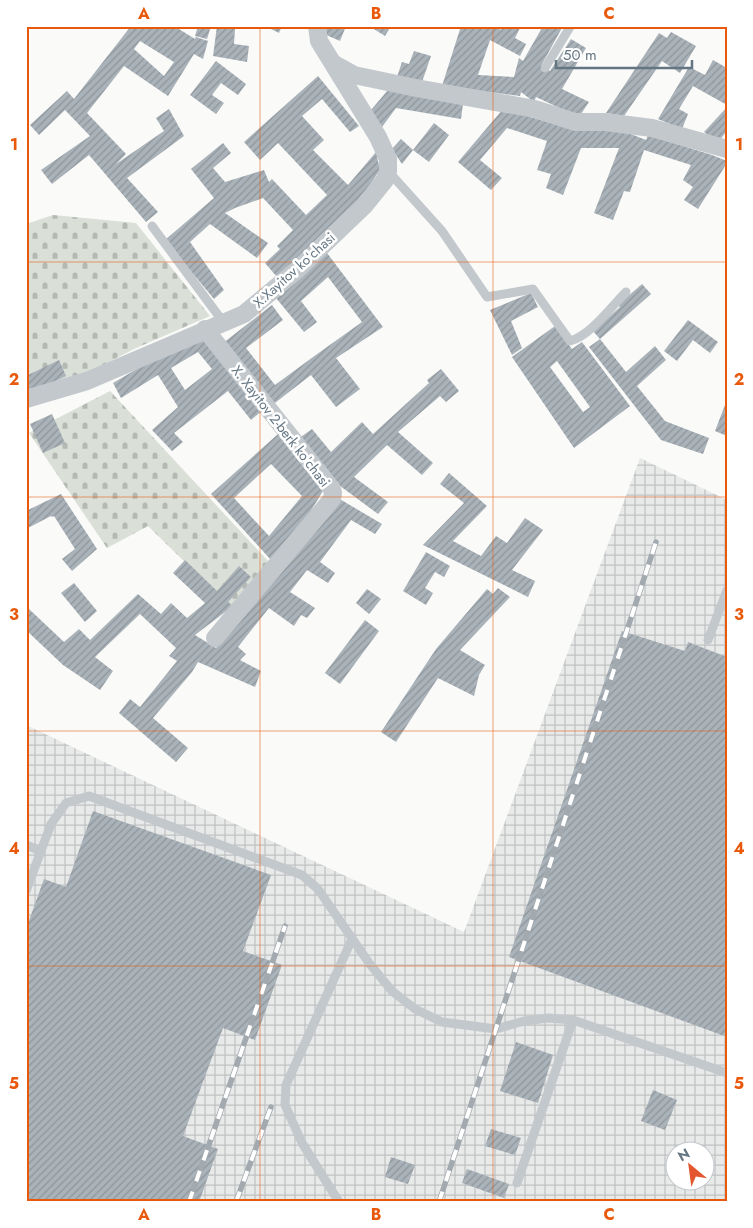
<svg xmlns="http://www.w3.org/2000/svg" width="753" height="1228" viewBox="0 0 753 1228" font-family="Jost,sans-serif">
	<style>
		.industrial { fill: url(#industrial-grid); fill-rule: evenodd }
		.cemetery { fill: url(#cemetery-stones) }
		.building { fill: url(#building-hatch); fill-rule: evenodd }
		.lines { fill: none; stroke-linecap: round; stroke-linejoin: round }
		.lane { stroke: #c3c8cc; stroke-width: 9 }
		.street { stroke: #c3c8cc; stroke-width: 18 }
		.rail-casing { stroke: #a2aab0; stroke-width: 5.5 }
		.rail { stroke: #fff; stroke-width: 4; stroke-dasharray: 11; stroke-linecap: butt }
		.grid { fill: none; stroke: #e8590c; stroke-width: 1; stroke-opacity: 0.55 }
		.labels { text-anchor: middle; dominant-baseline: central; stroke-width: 5; stroke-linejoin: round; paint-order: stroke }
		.street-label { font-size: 14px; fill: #657683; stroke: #fff }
		.neatline { fill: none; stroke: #e8590c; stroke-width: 2 }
		.grid-label { font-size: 16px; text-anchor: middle; font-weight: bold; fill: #e8590c }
	</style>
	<defs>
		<pattern id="industrial-grid" width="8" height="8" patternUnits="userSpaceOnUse" patternTransform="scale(1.25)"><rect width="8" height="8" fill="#e8e9e9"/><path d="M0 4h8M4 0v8" fill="none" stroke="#c0c1c2"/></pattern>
		<pattern id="cemetery-stones" width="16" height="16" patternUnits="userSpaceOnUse" patternTransform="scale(1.25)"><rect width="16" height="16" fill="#dadfd7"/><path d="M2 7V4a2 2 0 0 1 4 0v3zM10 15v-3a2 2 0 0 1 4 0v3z" fill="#b4b9b4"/></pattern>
		<pattern id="building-hatch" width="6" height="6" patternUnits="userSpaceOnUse" patternTransform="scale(1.25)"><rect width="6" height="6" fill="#aab3b9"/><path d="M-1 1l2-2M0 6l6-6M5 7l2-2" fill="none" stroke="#8e969c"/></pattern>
	</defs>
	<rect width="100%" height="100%" fill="#fafaf8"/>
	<path class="industrial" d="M 640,458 L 727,500 L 727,1202 L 26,1202 L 26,725 L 464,932 ZM 676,1150 L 706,1150 L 706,1180 L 676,1180 Z"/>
	<g class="cemetery">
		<polygon points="53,215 136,223 210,316 134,349 76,379 26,390 26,224"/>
		<polygon points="110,391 269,562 233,609 148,526 107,548 29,433"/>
	</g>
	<g class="building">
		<path d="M 131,26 L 174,26 L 195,39 L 196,37 L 208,41 L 203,59 L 194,54 L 168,96 L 124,66 L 87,113 L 126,154 L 116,164 L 164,131 L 156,118 L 169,109 L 184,136 L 127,178 L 158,212 L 146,222 L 89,155 L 52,184 L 41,170 L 90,136 L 65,110 L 39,135 L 30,125 L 67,91 L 74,99 ZM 140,41 L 174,62 L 164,76 L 134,49 Z"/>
		<polygon points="198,26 211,26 207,39 195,36"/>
		<polygon points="217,26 238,26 235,29 234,44 249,46 247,62 213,56"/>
		<polygon points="265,26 282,26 279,33"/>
		<polygon points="327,26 346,26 340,41 324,34"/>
		<polygon points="369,26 391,26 385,36"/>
		<polygon points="461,26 495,26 501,30 503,26 521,26 515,38 526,44 520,56 490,40 478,75 514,77 519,58 523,61 543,26 563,26 541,66 550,71 571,39 586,48 562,89 589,102 579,117 536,97 534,102 521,92 520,96 442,86"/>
		<polygon points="671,32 696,46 680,73 662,61 624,116 606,113 659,33 667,38"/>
		<polygon points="414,51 431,56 422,82 397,77 402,62 409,64"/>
		<polygon points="713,60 727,68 727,105 693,86 679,109 688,114 682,129 658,119 689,67 705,75"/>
		<polygon points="216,61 246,84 238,95 221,83 212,95 224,103 216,114 190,95"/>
		<polygon points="318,76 359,126 350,132 322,99 302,116 324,140 313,150 348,185 376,152 380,170 361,198 277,277 265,263 280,249 277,246 293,230 263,198 235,208 225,213 268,243 257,258 210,224 190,242 224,290 214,299 165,240 214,198 191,169 223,143 231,153 213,168 225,182 264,170 269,182 272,179 306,215 327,195 278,143 260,160 244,142"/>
		<polygon points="388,90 463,104 461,119 396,108 382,127 371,110"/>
		<polygon points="727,107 727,131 718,142 704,132"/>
		<polygon points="503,109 572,129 623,131 646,140 648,135 712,155 727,161 727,163 698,209 684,200 693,187 683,180 691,165 644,150 630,192 624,191 613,220 594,213 619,148 581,148 563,195 546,188 551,174 537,170 547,141 507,128 480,160 502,178 491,190 458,162"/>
		<polygon points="434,123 449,135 429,162 413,150 402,164 392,149 401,139 413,150"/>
		<polygon points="327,253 383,327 336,358 360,389 336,407 311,375 271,406 223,343 272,305 283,320 246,348 275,385 313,357 362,322 328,277 301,301 317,322 304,332 276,298"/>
		<polygon points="642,284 651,294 600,339 593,331 620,307 618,305"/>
		<polygon points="531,293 538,307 511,321 522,348 512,355 490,310"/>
		<polygon points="688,320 718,342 710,353 693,340 677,361 664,351"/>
		<path d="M 555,326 L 572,349 L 582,342 L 630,406 L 574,448 L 512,357 ZM 557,361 L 590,407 L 583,412 L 550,367 Z"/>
		<path d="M 204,337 L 263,410 L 251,420 L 228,391 L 174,433 L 183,442 L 172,451 L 152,430 L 178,407 L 158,375 L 121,398 L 113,383 L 183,342 ZM 198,352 L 212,369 L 185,390 L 171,368 Z"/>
		<polygon points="600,339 626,372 655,346 666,360 637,386 665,421 709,438 703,454 661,440 589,347"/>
		<polygon points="59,360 66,376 26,395 26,376"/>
		<polygon points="441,369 459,391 446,402 440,396 398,432 433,463 422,475 387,445 354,477 388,502 378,514 328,477 298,439 312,429 331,452 362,422 373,434 429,383 427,380"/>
		<polygon points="725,405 727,405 727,436 715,431"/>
		<polygon points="52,414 65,443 43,453 30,424"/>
		<path d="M 278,434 L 326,486 L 301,527 L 271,560 L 211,494 ZM 271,464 L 302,496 L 269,536 L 234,498 Z"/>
		<polygon points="449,473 487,506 453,541 481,556 496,536 507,543 525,518 543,530 512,570 535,581 528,597 423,545 464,503 440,484"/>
		<polygon points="61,494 97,549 72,571 62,559 75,549 54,516 52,517 51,516 26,529 26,511"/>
		<polygon points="338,498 382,524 375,534 351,520 320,562 335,573 328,583 307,570 290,592 315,608 307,618 301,615 294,626 269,608 238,647 246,654 240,660 261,671 255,687 198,662 192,672 153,718 188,748 176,762 119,713 130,699 140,707 177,661 169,656 176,648 140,614 95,657 113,671 100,690 63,665 26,630 26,612 29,609 64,642 79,629 90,640 138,594 161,614 171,603 187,618 205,603 173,573 185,560 217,591 239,566 251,577 228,602 233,606 195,635 216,648 262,588"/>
		<polygon points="426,552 450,566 444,577 435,572 425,588 433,593 426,605 403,591"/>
		<polygon points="74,583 97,611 85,622 61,593"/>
		<polygon points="498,588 510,597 460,650 485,665 479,675 474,696 438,678 396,742 381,732 436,649 487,589 493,594"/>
		<polygon points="367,589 381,599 369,614 356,603"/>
		<polygon points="365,620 379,631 340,684 325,673"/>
		<polygon points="622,631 685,651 688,642 727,657 727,1037 509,957"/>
		<polygon points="93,811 271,875 243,951 282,965 255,1040 223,1028 183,1136 218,1149 199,1202 26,1202 26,929 44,879 66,887"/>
		<polygon points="516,1042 553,1055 538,1103 500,1091"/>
		<polygon points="653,1090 677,1100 665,1130 641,1121"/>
		<polygon points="491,1129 521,1138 515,1155 485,1146"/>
		<polygon points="391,1157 415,1165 408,1184 385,1177"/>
		<polygon points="467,1169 509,1184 504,1198 462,1183"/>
	</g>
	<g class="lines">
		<g class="lane">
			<polyline points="545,68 570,27"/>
			<path d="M 388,171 L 442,231 L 487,297 L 533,289 L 570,341 C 590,336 612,306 626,292"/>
			<polyline points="152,226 224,323"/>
			<polyline points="708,640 727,590"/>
			<polyline points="26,845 41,851"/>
			<polyline points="26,891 51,824 66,803 89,796 302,875 318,889 369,963 392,991 415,1009 442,1022 496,1029 524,1021 548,1018 573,1020 727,1073"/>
			<polyline points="517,1183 573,1020"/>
			<polyline points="339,1202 302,1143 285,1105 286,1085 352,939"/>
		</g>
		<g class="street">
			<polyline points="334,64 354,75 416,88 535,109 575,122 605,122 652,128 727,149"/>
			<polyline points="205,329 332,489 333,493 332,499 215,638"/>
			<polyline points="26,399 87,381 244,314 297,270 364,206 385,180 388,171 388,159 378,137 319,41 317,26"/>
		</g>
		<defs>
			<g id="rail">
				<polyline points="189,1202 285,926"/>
				<polyline points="236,1202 271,1107"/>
				<polyline points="439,1202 656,542"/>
			</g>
		</defs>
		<use href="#rail" class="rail-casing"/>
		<use href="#rail" class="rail"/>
	</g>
	<path class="grid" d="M 260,26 L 260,1202M 493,26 L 493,1202M 26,262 L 727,262M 26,497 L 727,497M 26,731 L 727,731M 26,966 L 727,966"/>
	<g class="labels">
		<g class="street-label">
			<text transform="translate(294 270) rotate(-42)">X.Xayitov koʻchasi</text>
			<text transform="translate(281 426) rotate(52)">X. Xayitov 2-berk koʼchasi</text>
		</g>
	</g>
	<rect width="753" height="1228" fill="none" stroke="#ffffff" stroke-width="55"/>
	<g transform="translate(690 1166) rotate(331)"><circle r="24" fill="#ffffff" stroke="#c1c8cd"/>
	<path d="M0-4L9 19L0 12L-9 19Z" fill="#e4572e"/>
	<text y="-8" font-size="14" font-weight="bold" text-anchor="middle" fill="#657683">N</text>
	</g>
	<path d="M556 60v8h136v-8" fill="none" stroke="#657683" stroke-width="2.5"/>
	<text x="563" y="60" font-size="15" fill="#657683" stroke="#ffffff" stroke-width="4" paint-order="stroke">50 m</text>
	<rect x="28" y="28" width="698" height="1172" class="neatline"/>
	<g class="grid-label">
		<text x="144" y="19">A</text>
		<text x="376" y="19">B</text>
		<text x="609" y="19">C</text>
		<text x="14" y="150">1</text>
		<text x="739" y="150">1</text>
		<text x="14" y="385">2</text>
		<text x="739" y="385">2</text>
		<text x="14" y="620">3</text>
		<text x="739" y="620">3</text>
		<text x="14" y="854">4</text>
		<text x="739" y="854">4</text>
		<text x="14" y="1089">5</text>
		<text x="739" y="1089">5</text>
		<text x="144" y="1220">A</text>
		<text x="376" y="1220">B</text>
		<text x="609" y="1220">C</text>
	</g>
</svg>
